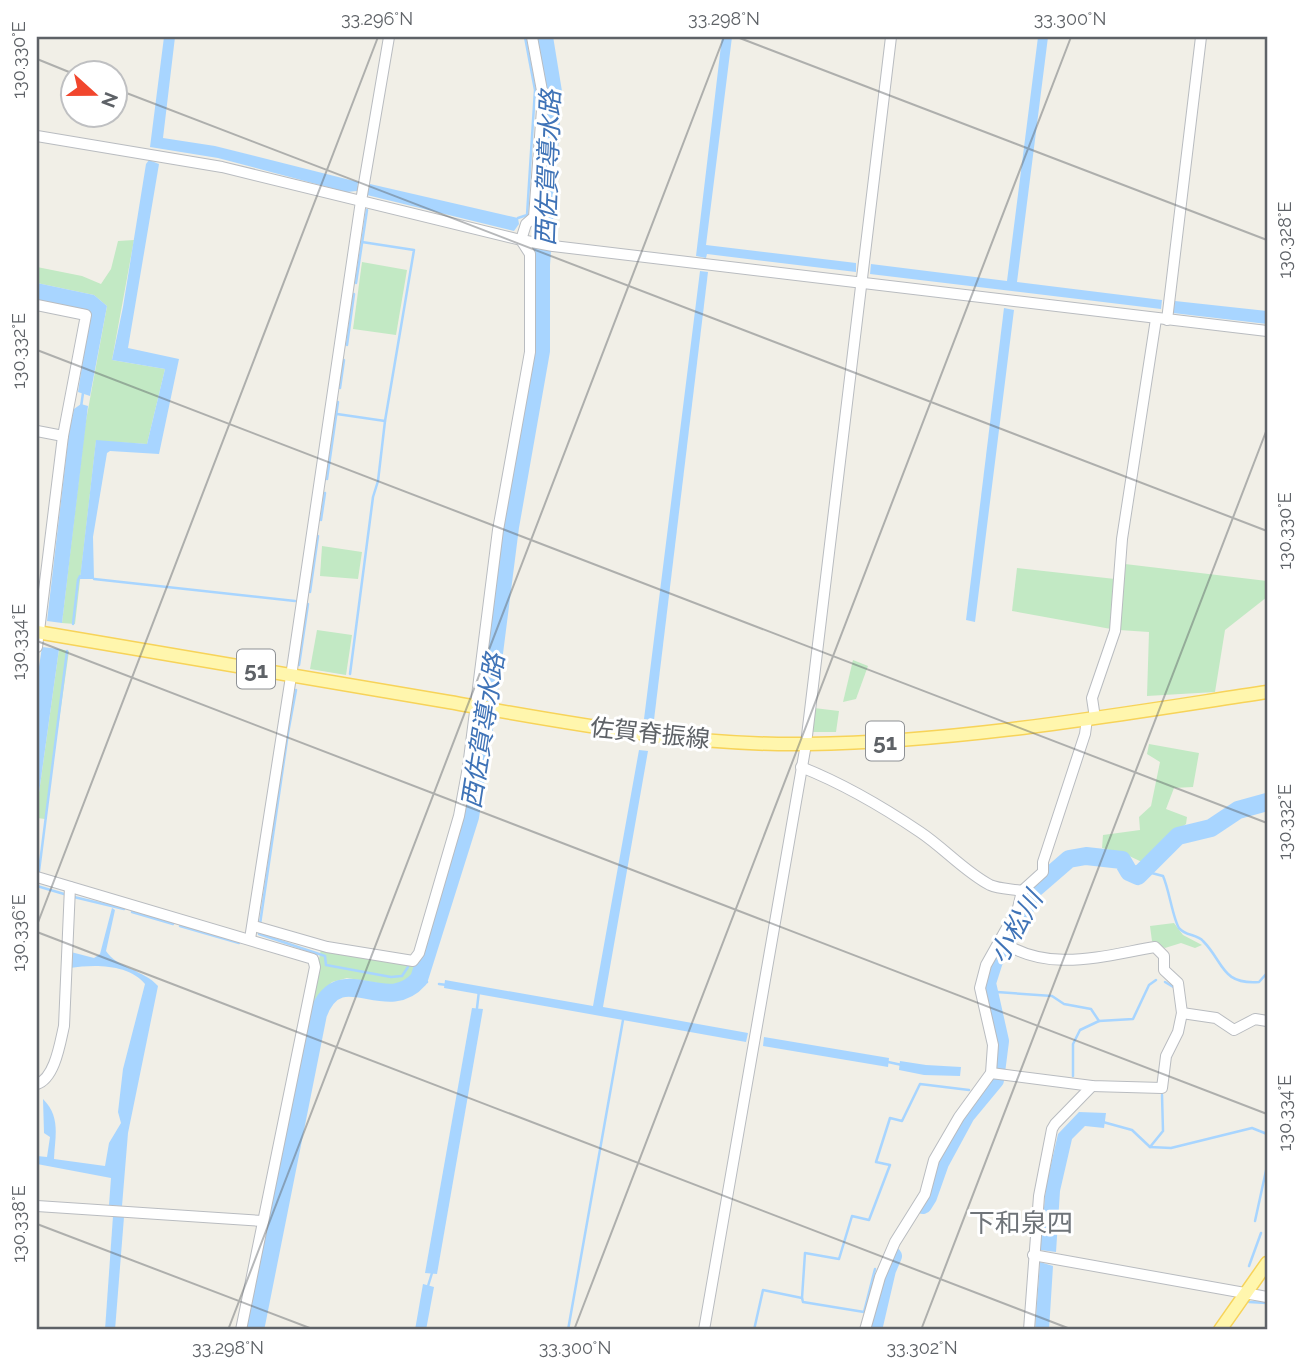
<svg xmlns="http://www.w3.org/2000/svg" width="1304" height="1367" viewBox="0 0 1304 1367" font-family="Raleway,'Noto Sans JP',sans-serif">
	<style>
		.green { fill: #c2e9c4 }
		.water { fill: #a8d5ff }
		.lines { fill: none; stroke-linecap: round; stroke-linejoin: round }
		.stream { stroke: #a8d5ff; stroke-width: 2.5 }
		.river { stroke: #a8d5ff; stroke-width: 18 }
		.minor-casing { stroke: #b9bcc0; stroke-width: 12 }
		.major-casing { stroke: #f7d359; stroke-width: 15 }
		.minor { stroke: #fff; stroke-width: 10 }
		.major { stroke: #fff6ad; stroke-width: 12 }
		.ticks { fill: none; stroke: #5e6267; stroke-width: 2; stroke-opacity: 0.45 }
		.labels { text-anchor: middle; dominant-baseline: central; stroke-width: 6; stroke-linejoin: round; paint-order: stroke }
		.shield { fill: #fff; stroke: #8e9195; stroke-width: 2 }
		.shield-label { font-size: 23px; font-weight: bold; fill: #5e6267 }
		.street-label { font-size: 24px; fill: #5e6267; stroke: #fff }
		.water-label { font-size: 26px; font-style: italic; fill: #3f73b7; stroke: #fff }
		.neighbourhood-label { font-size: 26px; fill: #6f7479; stroke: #fff }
		.neatline { fill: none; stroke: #5e6267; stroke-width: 2.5 }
		.ticks-label { font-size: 18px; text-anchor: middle; fill: #5e6267 }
	</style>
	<rect width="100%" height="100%" fill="#f1efe7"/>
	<g class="green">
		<polygon points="134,240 112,360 165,369 147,444 96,441 75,624 62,623 85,426 107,306 94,295 37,283 37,267 82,276 101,284 111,269 118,241"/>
		<polygon points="362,262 407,270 396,335 353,329"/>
		<polygon points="322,546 362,552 358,579 320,576"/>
		<polygon points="1125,564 1267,581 1267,597 1225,630 1215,692 1147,696 1149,632 1119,630"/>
		<polygon points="1017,568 1115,579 1111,629 1012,611"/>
		<polygon points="317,630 352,635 346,675 310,669"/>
		<polygon points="59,649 69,651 45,819 37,818 37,807"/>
		<polygon points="853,660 868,666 856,699 843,702"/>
		<polygon points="814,708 839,711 836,732 811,732"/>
		<polygon points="1149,744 1199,753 1193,787 1174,788 1166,809 1187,817 1186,824 1162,842 1144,863 1125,854 1102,848 1103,835 1140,830 1139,817 1151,806 1160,762 1147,754"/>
		<polygon points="1174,923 1183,935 1202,945 1195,948 1181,943 1165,948 1152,941 1150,926"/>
		<polygon points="321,949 418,966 412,980 396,986 347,978 332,982 317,998 250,1330 245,1330"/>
	</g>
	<g class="water">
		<polygon points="164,37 175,37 163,138 215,146 358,182 357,191 346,192 218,158 150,147"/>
		<polygon points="722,37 732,37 706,245 856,263 856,272 707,254 706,258 696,256"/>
		<polygon points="1038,37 1048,37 1017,282 1162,300 1161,309 870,274 871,264 1007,281"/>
		<polygon points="149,160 159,164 128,348 179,359 159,454 110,451 107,453 93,537 94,579 80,579 96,440 147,444 165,369 112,360 123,307 146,164"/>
		<polygon points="370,184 518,218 519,224 514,231 367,195"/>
		<polygon points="700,271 708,272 654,720 644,719"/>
		<polygon points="37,283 94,295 107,306 90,396 78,392 90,314 37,301"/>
		<polygon points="1175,301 1267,311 1267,324 1173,313"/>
		<polygon points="1004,308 1014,310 975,622 966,620"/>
		<polygon points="81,404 88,406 62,623 47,621 69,432 74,409"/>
		<polygon points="42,647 59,649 37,807 37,680"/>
		<polygon points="639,750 648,751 603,1007 748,1033 746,1042 444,988 445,980 593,1006"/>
		<path d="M 112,908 L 115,910 L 106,951 C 117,968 144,970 158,986 L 128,1133 L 122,1206 L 109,1205 L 111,1178 L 37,1164 L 37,1156 L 47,1157 L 50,1137 L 44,1133 L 43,1099 C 61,1117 55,1136 54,1159 L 105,1166 L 109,1143 L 121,1123 L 118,1112 L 123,1069 L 145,984 C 129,964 94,964 70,968 L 71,952 L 94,958 L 100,954 Z"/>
		<polygon points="472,1008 483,1009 437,1274 425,1273"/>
		<polygon points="764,1037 889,1058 888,1067 763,1046"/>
		<polygon points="900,1061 926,1065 961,1067 960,1076 924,1075 899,1070"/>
		<polygon points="1079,1112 1106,1113 1104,1128 1085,1126 1072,1139 1060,1191 1056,1252 1040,1250 1046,1186 1058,1134"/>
		<polygon points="113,1216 124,1217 115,1330 105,1330"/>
		<polygon points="1040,1262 1053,1266 1049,1330 1035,1330"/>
		<polygon points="423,1284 434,1287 426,1330 415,1330"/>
	</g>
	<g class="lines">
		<g class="stream">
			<polyline points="358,187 369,189"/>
			<polyline points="518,218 527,215 535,90 525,37"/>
			<polyline points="356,283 367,210"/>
			<polyline points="347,345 354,294"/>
			<polyline points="340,388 344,360"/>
			<polyline points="81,407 83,393"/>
			<polyline points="337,414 385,421"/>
			<polyline points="327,479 338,402"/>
			<polyline points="321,520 325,493"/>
			<polyline points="94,579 295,601"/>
			<polyline points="310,592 318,536"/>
			<polyline points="73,624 78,580 80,576"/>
			<polyline points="299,665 308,604"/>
			<polyline points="350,674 373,497 378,481 385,421 414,250 362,242"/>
			<polyline points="39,871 67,651"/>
			<path d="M 1144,871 L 1163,876 C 1169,889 1173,919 1179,928 C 1185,936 1197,934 1203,941 C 1224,962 1221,985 1259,982 L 1267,973"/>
			<polyline points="37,886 64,894"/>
			<polyline points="74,897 124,909"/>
			<polyline points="132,912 173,924"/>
			<polyline points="260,924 288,733 296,690"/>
			<polyline points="180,926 239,943"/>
			<polyline points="259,930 259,934 325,956 326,965 391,977 402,976 408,967"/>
			<polyline points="419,979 427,982"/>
			<polyline points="1165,982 1175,988"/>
			<polyline points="439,984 447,985"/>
			<polyline points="989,994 997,992 1052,996 1064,1004 1091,1009 1099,1021 1133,1019 1149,985 1156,980"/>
			<polyline points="477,1008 479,991"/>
			<polyline points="888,1062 902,1065"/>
			<polyline points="1073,1076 1073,1044 1080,1030 1099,1021"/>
			<polyline points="1103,1122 1132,1130 1150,1147 1171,1148 1252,1128 1267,1134"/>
			<polyline points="1150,1147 1163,1131 1162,1095"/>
			<polyline points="1255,1221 1267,1166"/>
			<polyline points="1249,1266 1261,1233"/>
			<polyline points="428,1286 432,1273"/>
			<polyline points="802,1298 803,1302 864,1312 875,1269"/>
			<polyline points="1249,1302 1267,1303"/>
			<polyline points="568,1330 623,1020"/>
			<polyline points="754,1330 763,1290 802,1298 805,1253 839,1259 852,1216 869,1220 890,1165 876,1162 890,1118 902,1121 920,1084 969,1090"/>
		</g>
		<g class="river">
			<polyline points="923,1205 928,1197 940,1163 966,1115 995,1080 1000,1041 987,983 994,961 1020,921 1032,891 1069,859 1086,856 1122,860 1129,872 1138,876 1178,836 1211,828 1238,810 1267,802"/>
			<path d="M 255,1330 L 318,1014 C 340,956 385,1018 419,979 L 470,817 L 486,716 L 510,527 L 541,351 L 541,265 L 553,92 L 544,37"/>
			<polyline points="873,1330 887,1270 893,1256"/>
		</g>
		<defs>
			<g id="minor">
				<polyline points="37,136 222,167 521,240 553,246 1267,331"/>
				<polyline points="37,305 86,315 63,436 37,647"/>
				<polyline points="1167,320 1201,37"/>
				<polyline points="37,431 63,436"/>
				<polyline points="1095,718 1092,698 1115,631 1122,539 1156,319"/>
				<path d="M 801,767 C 844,784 883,807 920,832 C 944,848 965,872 990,885 C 999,889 1012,889 1022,891"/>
				<polyline points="37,877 313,959 315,967 241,1330"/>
				<polyline points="254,926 327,947 413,961 419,953 459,816 468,767 498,530 530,352 530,254 521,240 526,224 534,217 543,96 532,37"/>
				<polyline points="250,939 290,683 361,201 389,37"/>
				<polyline points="1182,1013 1216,1018 1234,1030 1255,1019 1267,1021"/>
				<path d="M 991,1073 L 1092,1086 L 1162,1088 L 1166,1056 L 1178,1032 L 1182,1013 L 1178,983 L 1164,970 L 1164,956 L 1155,947 C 1101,956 1048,974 999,940"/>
				<path d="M 37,1084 C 55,1078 60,1043 64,1026 L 70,887"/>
				<polyline points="37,1206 262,1221"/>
				<polyline points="1033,1255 1267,1297"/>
				<polyline points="704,1330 806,744 891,37"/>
				<polyline points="865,1330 880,1277 895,1242 925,1194 934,1160 959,1117 991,1073 993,1045 980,988 986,965 1018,908 1022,891 1043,872 1043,862 1085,734 1087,719"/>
				<polyline points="1029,1330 1039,1196 1052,1129 1055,1124 1092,1086"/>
			</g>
			<g id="major">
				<path d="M 37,632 C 174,655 312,679 449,702 C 568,723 687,746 808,744 C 962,742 1115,715 1267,692"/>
				<polyline points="1220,1330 1267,1263"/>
			</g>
		</defs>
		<use href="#minor" class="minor-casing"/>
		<use href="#major" class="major-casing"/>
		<use href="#minor" class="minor"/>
		<use href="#major" class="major"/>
	</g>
	<path class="ticks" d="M 737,37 L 1267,240M 37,59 L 74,74M 116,89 L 1267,531M 37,350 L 1267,823M 37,641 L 1267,1114M 37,925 L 378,37M 37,932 L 1073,1330M 37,1224 L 315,1330M 228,1330 L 724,37M 574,1330 L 1071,37M 921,1330 L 1267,429"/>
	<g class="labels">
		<g class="shield">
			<rect x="237" y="649.5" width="38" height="39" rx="5"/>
			<rect x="866" y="721.5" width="38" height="39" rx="5"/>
		</g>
		<g class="shield-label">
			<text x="256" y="669">51</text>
			<text x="885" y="741">51</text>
		</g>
		<g class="street-label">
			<text transform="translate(650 733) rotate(6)">佐賀脊振線</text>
		</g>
		<g class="water-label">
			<text transform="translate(548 168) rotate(-88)">西佐賀導水路</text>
			<text transform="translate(483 731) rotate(-81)">西佐賀導水路</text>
			<text transform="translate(1016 927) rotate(-60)">小松川</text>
		</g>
		<g class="neighbourhood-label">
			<text x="1021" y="1223">下和泉四</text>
		</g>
	</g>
	<rect width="1304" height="1367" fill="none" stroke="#ffffff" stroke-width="77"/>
	<g transform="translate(94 94) rotate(111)"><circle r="33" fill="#ffffff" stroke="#bfc0c2" stroke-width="2"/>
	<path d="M0-5L12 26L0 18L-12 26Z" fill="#f1462d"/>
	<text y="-10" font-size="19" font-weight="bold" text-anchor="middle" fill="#5e6267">N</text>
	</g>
	<rect x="38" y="38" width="1228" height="1290" class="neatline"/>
	<g class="ticks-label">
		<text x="377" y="25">33.296°N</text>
		<text x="724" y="25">33.298°N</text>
		<text x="1070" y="25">33.300°N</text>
		<text transform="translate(19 60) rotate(-90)" y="6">130.330°E</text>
		<text transform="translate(1285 240) rotate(-90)" y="6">130.328°E</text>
		<text transform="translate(19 351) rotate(-90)" y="6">130.332°E</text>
		<text transform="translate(1285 531) rotate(-90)" y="6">130.330°E</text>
		<text transform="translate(19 642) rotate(-90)" y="6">130.334°E</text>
		<text transform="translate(1285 822) rotate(-90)" y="6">130.332°E</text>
		<text transform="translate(19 933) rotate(-90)" y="6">130.336°E</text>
		<text transform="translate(1285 1113) rotate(-90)" y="6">130.334°E</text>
		<text transform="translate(19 1224) rotate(-90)" y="6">130.338°E</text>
		<text x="228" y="1354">33.298°N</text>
		<text x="575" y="1354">33.300°N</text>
		<text x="922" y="1354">33.302°N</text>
	</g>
</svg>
